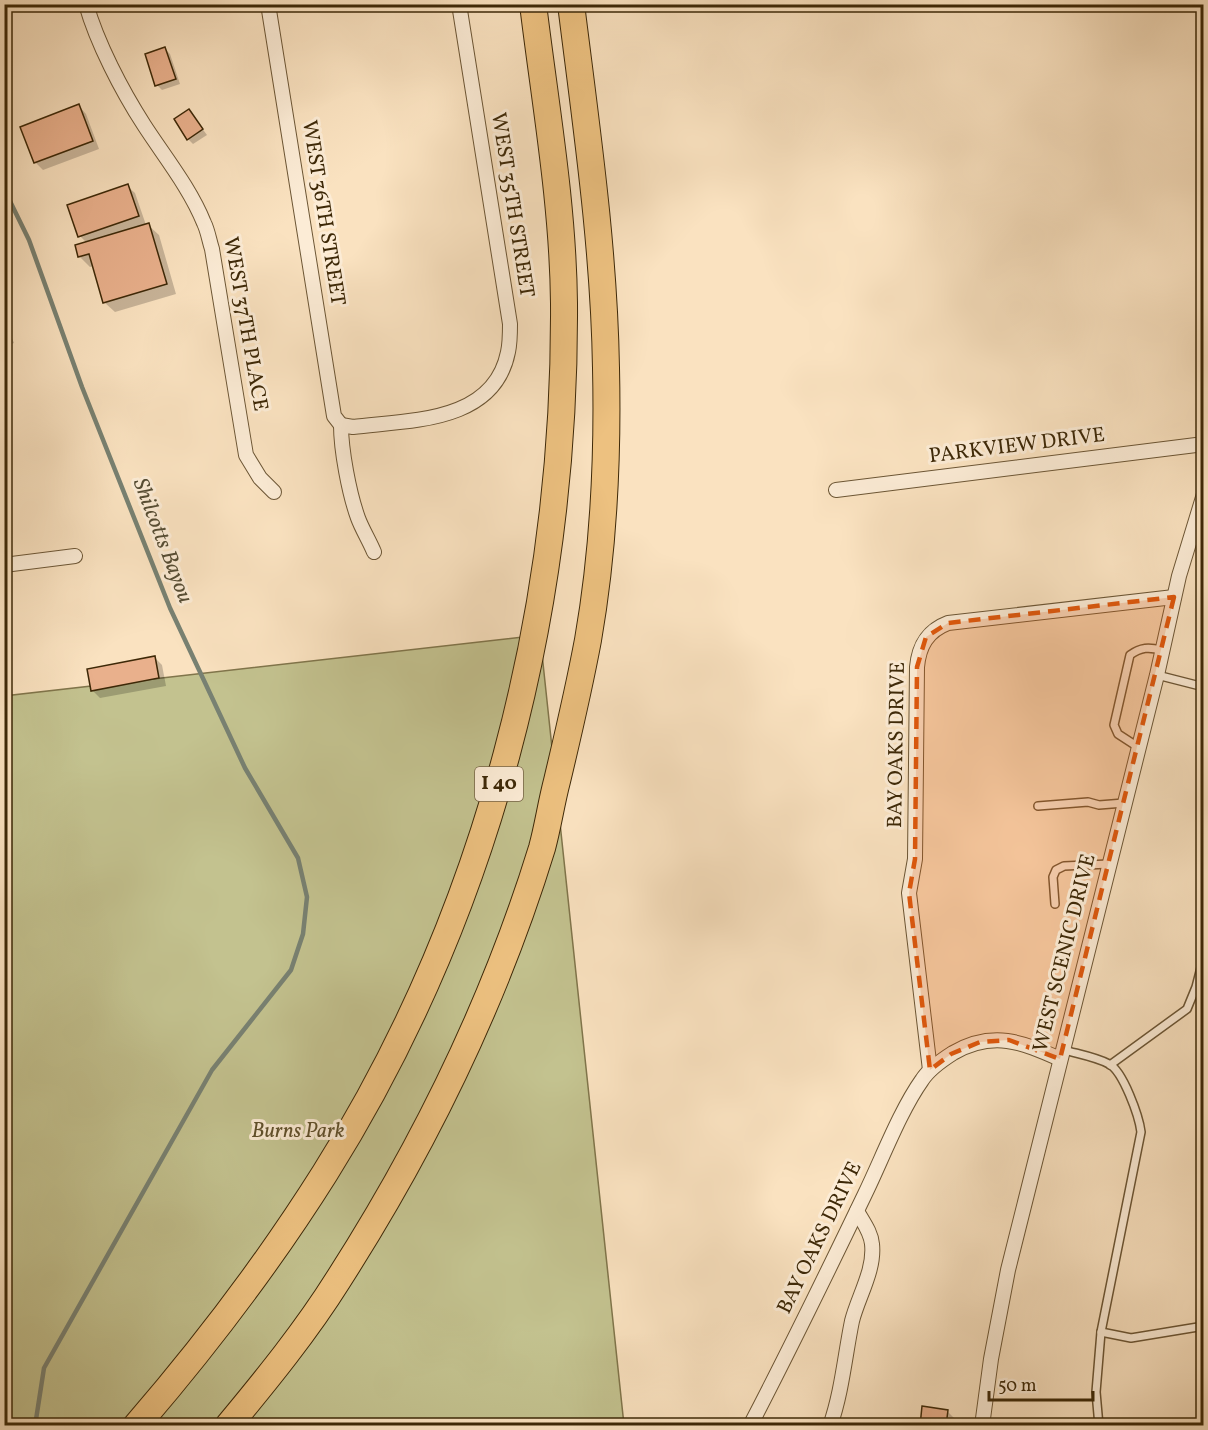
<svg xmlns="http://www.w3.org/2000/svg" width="1208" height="1430" viewBox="0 0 1208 1430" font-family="Vollkorn,serif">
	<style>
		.green { fill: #c3c28f; stroke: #80754b; stroke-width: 1.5 }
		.shadow { fill: #0003 }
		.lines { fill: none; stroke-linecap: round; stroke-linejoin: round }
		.stream { stroke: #788172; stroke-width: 4.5 }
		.building { fill: #e9b08c; stroke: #3d2807; stroke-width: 1.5 }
		.lane-casing { stroke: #6c5635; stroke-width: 10 }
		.street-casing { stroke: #6c5635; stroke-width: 16 }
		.highway-casing { stroke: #3d2807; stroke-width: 28 }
		.lane { stroke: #fcecd6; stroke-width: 7 }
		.street { stroke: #fcecd6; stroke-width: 14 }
		.highway { stroke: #edc180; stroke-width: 26 }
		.marked { fill: #df570c; fill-opacity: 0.2; stroke: #df570c; stroke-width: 4.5; stroke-dasharray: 12 8; stroke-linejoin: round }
		.labels { text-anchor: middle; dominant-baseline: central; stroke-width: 6; stroke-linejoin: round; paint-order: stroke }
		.shield { fill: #fcecd6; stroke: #766345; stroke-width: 1.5 }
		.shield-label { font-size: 20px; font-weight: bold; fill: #3d2807 }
		.street-label { font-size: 21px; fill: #3d2807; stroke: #fcecd6 }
		.park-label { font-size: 21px; font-style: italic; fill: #5e4e29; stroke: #fcecd6 }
		.water-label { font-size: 22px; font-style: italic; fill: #564d34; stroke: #fcecd6 }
	</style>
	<rect width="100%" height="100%" fill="#fae2c0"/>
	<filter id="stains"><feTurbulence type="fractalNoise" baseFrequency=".00333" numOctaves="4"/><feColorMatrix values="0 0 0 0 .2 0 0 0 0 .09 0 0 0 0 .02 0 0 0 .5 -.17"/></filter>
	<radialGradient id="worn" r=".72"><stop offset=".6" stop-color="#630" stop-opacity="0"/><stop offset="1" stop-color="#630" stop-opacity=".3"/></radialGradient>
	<polygon class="green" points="540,635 624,1425 5,1425 4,696"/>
	<g class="shadow">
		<polygon points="165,49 170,54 180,84 162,90 157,85"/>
		<polygon points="79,106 86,114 99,149 43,170 35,162"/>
		<polygon points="189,111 207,135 193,144 188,139"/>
		<polygon points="127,186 135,193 146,225 148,225 159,235 176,294 115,312 104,302 94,266 90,267 80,257 77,246 87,243 80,236"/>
		<polygon points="4,320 14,343 4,347"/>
		<polygon points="4,514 7,537 4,537"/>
		<polygon points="155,658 162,665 166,686 100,698 92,690"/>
		<polygon points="947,1411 955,1419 954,1426 920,1426"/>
	</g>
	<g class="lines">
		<polyline class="stream" points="4,189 29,240 82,387 170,608 245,768 298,858 307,897 303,934 291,970 212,1070 44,1368 35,1426"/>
	</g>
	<g class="building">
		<polygon points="165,47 176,79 155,86 145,54"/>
		<polygon points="79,104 93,141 34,163 20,127"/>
		<polygon points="189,109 203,129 187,140 174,119"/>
		<polygon points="128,184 139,216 78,237 67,205"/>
		<polygon points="149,223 167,284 103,303 89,254 78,257 75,245"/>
		<polygon points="155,656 159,678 91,691 87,669"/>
		<polygon points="922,1406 948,1410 946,1426 920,1426"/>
	</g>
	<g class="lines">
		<defs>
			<g id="lane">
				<polyline points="1157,675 1204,687"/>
				<path d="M 1138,747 L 1118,734 L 1114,725 L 1130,655 C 1141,647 1149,647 1161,650"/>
				<polyline points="1038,806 1088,802 1099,805 1124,803"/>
				<polyline points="1055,904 1053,877 1056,870 1064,866 1109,864"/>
				<path d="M 1064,1050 C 1078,1054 1096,1057 1109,1064 C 1123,1071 1139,1116 1141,1132 L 1101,1332 L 1096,1392 L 1099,1426"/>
				<polyline points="1110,1065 1187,1009 1196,987 1204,956"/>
				<polyline points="1101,1332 1131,1338 1204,1326"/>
			</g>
			<g id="street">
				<path d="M 86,4 C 97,43 122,91 144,125 C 164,156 190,188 204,223 C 208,231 209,240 212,249 L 246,455 L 260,478 L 274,492"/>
				<polyline points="268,4 334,416 341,425"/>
				<path d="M 341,425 L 353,427 C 410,420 494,423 508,352 C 510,343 510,333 510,324 L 459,4"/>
				<path d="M 341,425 C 341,450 349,493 358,518 C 362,529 369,540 374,552"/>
				<polyline points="836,490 1204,444"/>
				<polyline points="4,565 75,556"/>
				<path d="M 930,1070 L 909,893 L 915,859 L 917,667 C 919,646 927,631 948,623 L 1174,597"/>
				<path d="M 750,1426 C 790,1349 828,1271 865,1194 C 882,1159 900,1111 922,1080 C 929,1069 942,1060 953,1053 C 993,1030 1022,1042 1060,1059"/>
				<path d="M 830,1426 C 842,1392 845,1355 852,1321 C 858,1297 875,1270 872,1244 C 871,1232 863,1222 857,1211"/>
				<polyline points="982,1426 991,1359 1008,1270 1157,675 1179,576 1204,494"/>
			</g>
			<g id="highway">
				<path d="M 136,1426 C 205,1346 269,1262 325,1173 C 488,914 566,608 564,303 C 563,203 545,103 533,4"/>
				<path d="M 228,1426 C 267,1379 306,1331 338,1280 C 424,1146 495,1001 542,848 C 548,826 551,804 557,781 C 568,735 579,688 588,640 C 603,554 608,456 606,368 C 604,246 586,125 571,4"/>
			</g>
		</defs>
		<use href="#lane" class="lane-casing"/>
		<use href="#street" class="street-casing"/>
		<use href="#highway" class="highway-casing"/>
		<use href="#lane" class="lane"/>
		<use href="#street" class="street"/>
		<use href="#highway" class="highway"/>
	</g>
	<path class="marked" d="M 1174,597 L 1060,1059 L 1009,1040 L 980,1042 L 951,1054 L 930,1070 L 909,893 L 915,859 L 917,667 L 926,637 L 948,623 Z"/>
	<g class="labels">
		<rect class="shield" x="475" y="767" width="48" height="34" rx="4.5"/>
		<g class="shield-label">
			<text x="499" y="784">I 40</text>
		</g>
		<g class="street-label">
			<text transform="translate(512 205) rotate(81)">WEST 35TH STREET</text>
			<text transform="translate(323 213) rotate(81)">WEST 36TH STREET</text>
			<text transform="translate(245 324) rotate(80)">WEST 37TH PLACE</text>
			<text transform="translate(1017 446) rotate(-7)">PARKVIEW DRIVE</text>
			<text transform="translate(897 745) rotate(-89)">BAY OAKS DRIVE</text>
			<text transform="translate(1065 953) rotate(-76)">WEST SCENIC DRIVE</text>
			<text transform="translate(820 1238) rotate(-64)">BAY OAKS DRIVE</text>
		</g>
		<g class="park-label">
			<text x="298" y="1131">Burns Park</text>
		</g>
		<g class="water-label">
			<text transform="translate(162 541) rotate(69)">Shilcotts Bayou</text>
		</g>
	</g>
	<rect width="1208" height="1430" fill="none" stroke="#fae2c0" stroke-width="24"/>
	<rect x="6" y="6" width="1196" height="1418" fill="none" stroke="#3d2807" stroke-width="3"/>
	<rect x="12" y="12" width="1184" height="1406" fill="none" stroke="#3d2807" stroke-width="1.5"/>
	<path d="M989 1391v9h104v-9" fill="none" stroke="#3d2807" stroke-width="3"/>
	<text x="998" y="1391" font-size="18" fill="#3d2807" stroke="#fcecd6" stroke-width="4.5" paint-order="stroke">50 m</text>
	<rect width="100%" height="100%" filter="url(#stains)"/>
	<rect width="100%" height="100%" fill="url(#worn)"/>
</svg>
